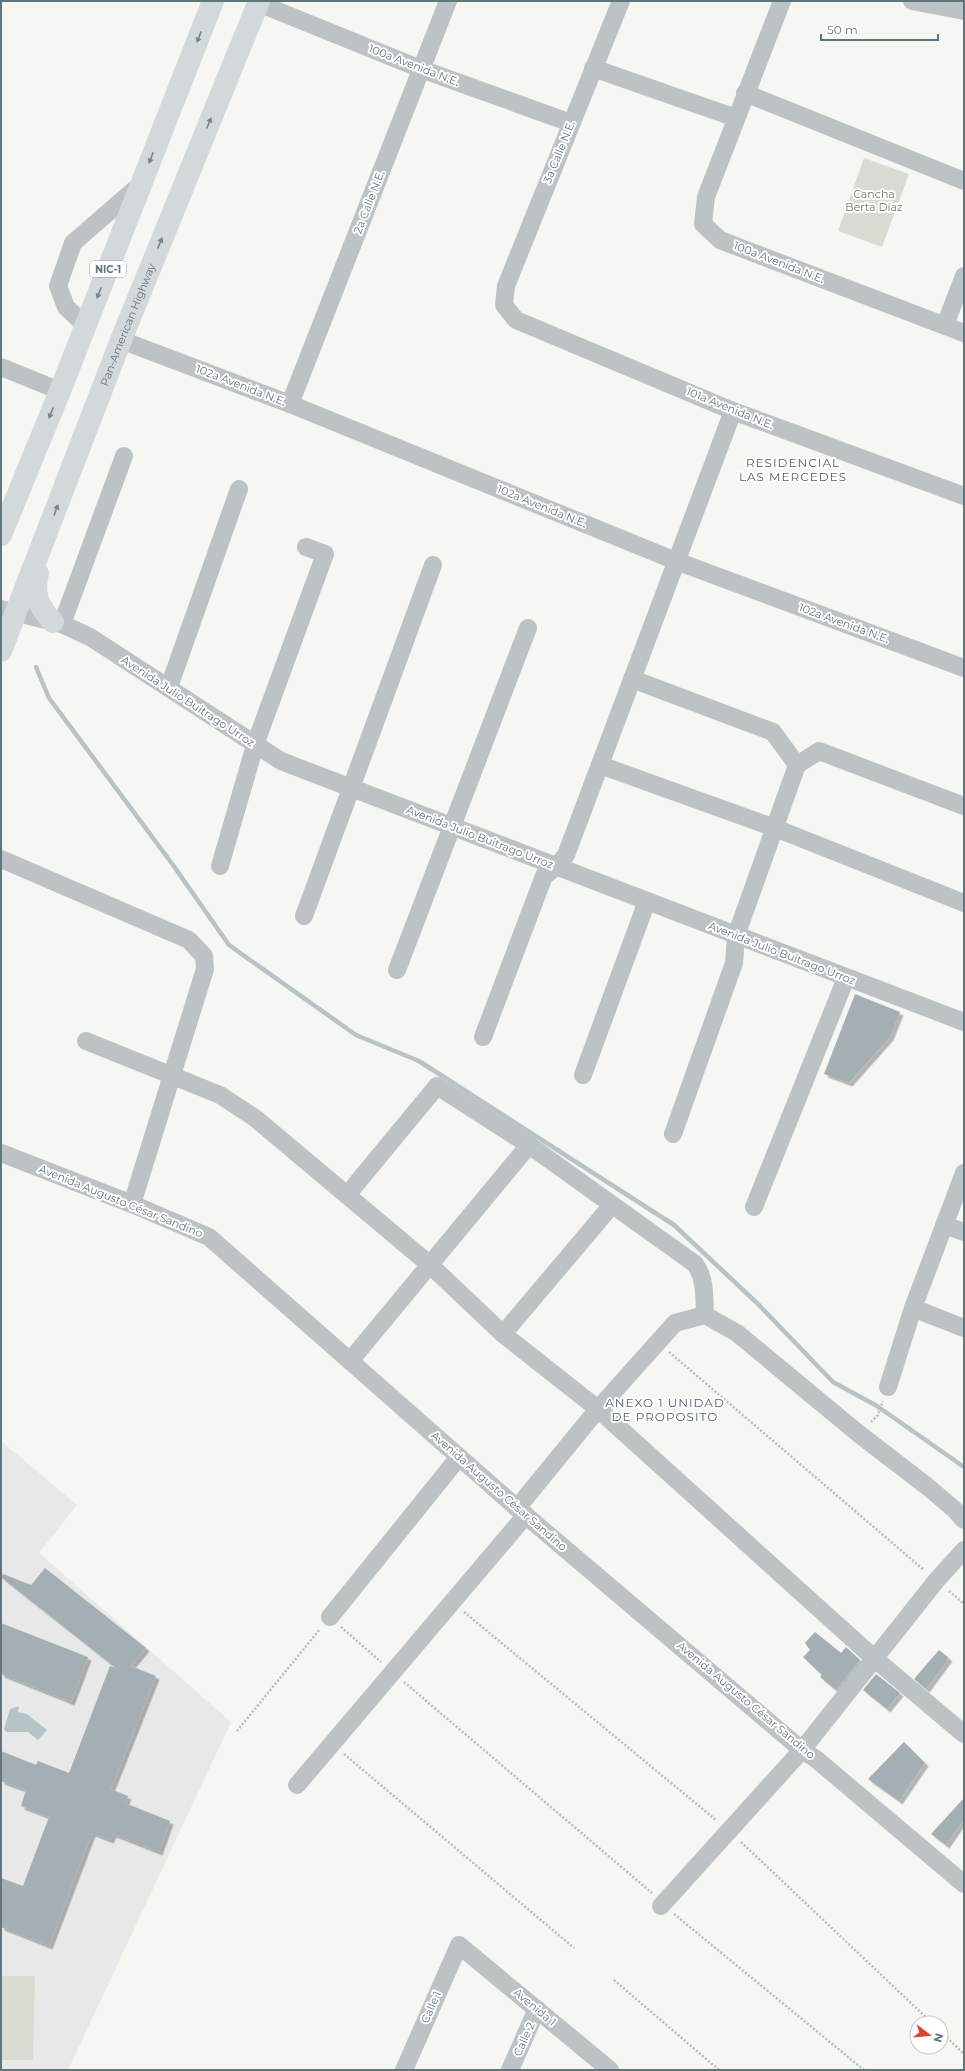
<svg xmlns="http://www.w3.org/2000/svg" width="965" height="2071" viewBox="0 0 965 2071" font-family="Montserrat,sans-serif">
	<style>
		.built { fill: #e7e8e7 }
		.green { fill: #d7dbd2 }
		.water { fill: #b7c4c7 }
		.lines { fill: none; stroke-linecap: round; stroke-linejoin: round }
		.stream { stroke: #b7c4c7; stroke-width: 4.5 }
		.building { fill: #a4afb3; filter: url(#shadow) }
		.path { stroke: #b8bcbd; stroke-width: 2.5; stroke-dasharray: 2 2; stroke-linecap: butt }
		.minor { stroke: #bdc3c5; stroke-width: 18 }
		.highway { stroke: #d3d8db; stroke-width: 22 }
		.oneway { fill: #73848b }
		.labels { text-anchor: middle; dominant-baseline: central; stroke-width: 4; stroke-linejoin: round; paint-order: stroke }
		.shield { fill: #fff; stroke: #919ea4; stroke-width: 1 }
		.shield-label { font-size: 10px; font-weight: bold; fill: #62757d }
		.street-label { font-size: 11px; fill: #62757d; stroke: #fff }
		.park-label { font-size: 11px; fill: #6c7b65; stroke: #fff }
		.neighbourhood-label { font-size: 12px; letter-spacing: 1px; fill: #546269; stroke: #fff }
	</style>
	<defs>
		<filter id="shadow"><feDropShadow dx="3.5" dy="3.5" stdDeviation="0" flood-color="#0004"/></filter>
	</defs>
	<rect width="100%" height="100%" fill="#f6f6f3"/>
	<polygon class="built" points="1,1441 77,1505 39,1553 231,1722 68,2070 1,2070"/>
	<g class="green">
		<polygon points="864,158 909,174 882,247 838,231"/>
		<polygon points="1,1976 35,1976 33,2060 1,2060"/>
	</g>
	<polygon class="water" points="19,1706 18,1712 27,1714 47,1730 38,1740 28,1732 6,1732 4,1729 10,1709"/>
	<g class="lines">
		<polyline class="stream" points="36,667 49,698 173,865 229,945 356,1035 419,1061 674,1225 758,1304 833,1382 877,1406 964,1467"/>
	</g>
	<g class="building">
		<polygon points="855,994 900,1012 890,1037 849,1083 824,1074"/>
		<polygon points="45,1568 146,1648 131,1666 156,1676 111,1789 128,1796 125,1803 170,1821 159,1852 113,1834 110,1840 92,1833 49,1946 1,1927 1,1878 23,1886 49,1817 21,1806 26,1790 1,1781 1,1751 36,1765 38,1761 69,1773 110,1666 116,1668 1,1577 3,1574 31,1585"/>
		<polygon points="1,1623 88,1657 71,1702 1,1674"/>
		<polygon points="815,1632 841,1653 846,1647 860,1660 836,1690 820,1677 822,1675 803,1657 810,1650 805,1643"/>
		<polygon points="939,1650 949,1658 926,1689 914,1679"/>
		<polygon points="876,1674 900,1693 887,1709 863,1690"/>
		<polygon points="904,1742 925,1763 899,1801 868,1779"/>
		<polygon points="964,1798 964,1819 946,1845 931,1834"/>
	</g>
	<g class="lines">
		<g class="path">
			<polyline points="669,1352 924,1570"/>
			<polyline points="871,1422 878,1415 883,1401"/>
			<polyline points="949,1591 964,1604"/>
			<polyline points="464,1612 716,1820"/>
			<polyline points="341,1627 381,1662"/>
			<polyline points="404,1682 652,1893"/>
			<polyline points="237,1731 320,1629"/>
			<polyline points="344,1754 574,1948"/>
			<polyline points="741,1842 932,2023"/>
			<polyline points="674,1914 864,2070"/>
			<polyline points="614,1980 719,2070"/>
			<polyline points="941,2032 964,2054"/>
		</g>
		<g class="minor">
			<polyline points="621,1 506,286 504,305 516,320 733,411 964,496"/>
			<polyline points="782,1 706,197 703,224 720,240 964,333"/>
			<polyline points="912,1 964,11"/>
			<polyline points="258,3 421,69 571,123"/>
			<polyline points="593,68 736,118"/>
			<polyline points="745,93 964,181"/>
			<polyline points="945,325 964,276"/>
			<polyline points="86,326 66,307 58,286 73,243 142,183"/>
			<polyline points="121,340 290,404 676,561 964,668"/>
			<polyline points="1,367 60,391"/>
			<polyline points="290,404 448,1"/>
			<polyline points="1,609 62,624 90,637 281,761 964,1022"/>
			<polyline points="62,624 124,456"/>
			<polyline points="632,679 773,732 797,765 819,751 964,806"/>
			<polyline points="169,687 239,489"/>
			<polyline points="600,765 775,828 964,903"/>
			<polyline points="1,859 189,940 204,956 205,969 132,1204"/>
			<polyline points="220,866 255,745 325,554 306,547"/>
			<polyline points="304,916 433,565"/>
			<polyline points="397,970 528,628"/>
			<polyline points="483,1037 544,876 557,866 566,855 733,411"/>
			<polyline points="86,1041 220,1095 255,1118 429,1264 503,1334 598,1409 875,1659 964,1734"/>
			<polyline points="583,1075 647,901"/>
			<polyline points="673,1134 734,963 736,936 797,765"/>
			<polyline points="1,1153 132,1204 209,1237 517,1508 802,1750 816,1759 964,1884"/>
			<path d="M 347,1195 L 437,1086 L 529,1145 L 695,1264 C 706,1279 704,1298 705,1315"/>
			<polyline points="754,1207 846,978"/>
			<polyline points="944,1225 964,1232"/>
			<polyline points="913,1308 964,1328"/>
			<polyline points="503,1334 612,1205"/>
			<polyline points="350,1361 529,1145"/>
			<polyline points="888,1387 913,1308 964,1173"/>
			<polyline points="517,1508 598,1409 675,1323 705,1315 737,1333 859,1434 928,1487 955,1510 964,1520"/>
			<polyline points="330,1617 459,1457"/>
			<polyline points="297,1785 526,1515"/>
			<polyline points="661,1906 802,1750 936,1581 964,1550"/>
			<polyline points="404,2070 459,1945 610,2070"/>
			<polyline points="510,2070 537,2009"/>
		</g>
		<g class="highway">
			<polyline points="1,535 60,391 213,1"/>
			<path d="M 38,573 C 33,594 38,606 53,622"/>
			<path id="s1" d="M 1,651 L 121,340 L 259,1"/>
		</g>
	</g>
	<defs><path id="oneway-solid" d="M-6-.8H1V-3.2L6.5 0L1 3.2V.8H-6Z"/></defs>
	<g class="oneway">
		<use href="#oneway-solid" transform="translate(199 37) rotate(111)"/>
		<use href="#oneway-solid" transform="translate(209 123) rotate(-68)"/>
		<use href="#oneway-solid" transform="translate(151 158) rotate(111)"/>
		<use href="#oneway-solid" transform="translate(160 243) rotate(-68)"/>
		<use href="#oneway-solid" transform="translate(99 293) rotate(111)"/>
		<use href="#oneway-solid" transform="translate(51 413) rotate(112)"/>
		<use href="#oneway-solid" transform="translate(56 510) rotate(-70)"/>
	</g>
	<g class="labels">
		<rect class="shield" x="90" y="261" width="36" height="16" rx="3"/>
		<g class="shield-label">
			<text x="108" y="269">NIC-1</text>
		</g>
		<g class="street-label">
			<text transform="translate(414 65) rotate(21)">100a Avenida N.E.</text>
			<text transform="translate(559 152) rotate(-68)">3a Calle N.E.</text>
			<text transform="translate(369 202) rotate(-69)">2a Calle N.E.</text>
			<text transform="translate(779 262) rotate(21)">100a Avenida N.E.</text>
			<text stroke="none"><textPath href="#s1" startOffset="350">Pan-American Highway</textPath></text>
			<text transform="translate(241 385) rotate(21)">102a Avenida N.E.</text>
			<text transform="translate(730 408) rotate(22)">101a Avenida N.E.</text>
			<text transform="translate(542 506) rotate(22)">102a Avenida N.E.</text>
			<text transform="translate(844 623) rotate(20)">102a Avenida N.E.</text>
			<text transform="translate(188 701) rotate(33)">Avenida Julio Buitrago Urroz</text>
			<text transform="translate(480 837) rotate(21)">Avenida Julio Buitrago Urroz</text>
			<text transform="translate(782 953) rotate(21)">Avenida Julio Buitrago Urroz</text>
			<text transform="translate(121 1201) rotate(22)">Avenida Augusto César Sandino</text>
			<text transform="translate(499 1491) rotate(41)">Avenida Augusto César Sandino</text>
			<text transform="translate(746 1700) rotate(40)">Avenida Augusto César Sandino</text>
			<text transform="translate(431 2007) rotate(-66)">Calle 1</text>
			<text transform="translate(535 2007) rotate(40)">Avenida 1</text>
			<text transform="translate(524 2039) rotate(-66)">Calle 2</text>
		</g>
		<g class="park-label">
			<text x="874" y="194">Cancha<tspan x="874" dy="13">Berta Díaz</tspan></text>
		</g>
		<g class="neighbourhood-label">
			<text x="793" y="462">RESIDENCIAL<tspan x="793" dy="14">LAS MERCEDES</tspan></text>
			<text x="665" y="1402">ANEXO 1 UNIDAD<tspan x="665" dy="14">DE PROPOSITO</tspan></text>
		</g>
	</g>
	<rect width="965" height="2071" fill="none" stroke="#62757d" stroke-width="4"/>
	<g transform="translate(929 2035) rotate(106)"><circle r="19" fill="#ffffff" stroke="#c0c8cb"/>
	<path d="M0-3L7 15L0 10L-7 15Z" fill="#dd422d"/>
	<text y="-6" font-size="11" font-weight="bold" text-anchor="middle" fill="#62757d">N</text>
	</g>
	<path d="M821 34v6h117v-6" fill="none" stroke="#62757d" stroke-width="2"/>
	<text x="827" y="34" font-size="12" fill="#62757d" stroke="#ffffff" stroke-width="3" paint-order="stroke">50 m</text>
</svg>
